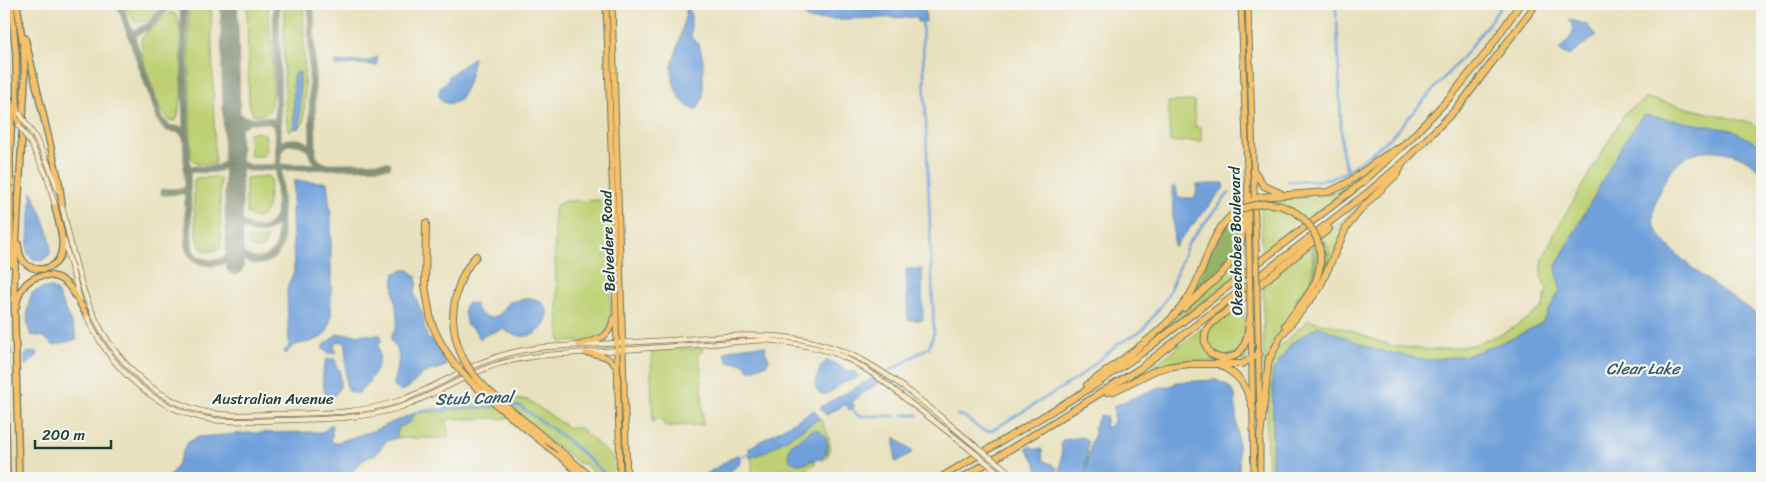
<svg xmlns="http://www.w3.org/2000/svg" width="1766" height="482" viewBox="0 0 1766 482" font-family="Sriracha,sans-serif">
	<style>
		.green { fill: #bed073; stroke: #6e8654 }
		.forest { fill: #96b265; stroke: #5a784c }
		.water { fill: #70a0da; stroke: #486e87 }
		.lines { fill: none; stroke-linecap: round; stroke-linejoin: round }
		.canal { stroke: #70a0da; stroke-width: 2.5 }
		.taxiway { stroke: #848f79; stroke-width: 7 }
		.runway { stroke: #848f79; stroke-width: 18 }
		.secondary-casing { stroke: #657664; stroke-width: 6 }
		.primary-casing { stroke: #657664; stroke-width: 7 }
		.trunk-casing { stroke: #657664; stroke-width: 8 }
		.motorway-casing { stroke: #657664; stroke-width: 8 }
		.secondary { stroke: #fbe6c4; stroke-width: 4.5 }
		.primary { stroke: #f5c16b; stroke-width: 5 }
		.trunk { stroke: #f5c16b; stroke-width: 5.5 }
		.motorway { stroke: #f5c16b; stroke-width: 6 }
		.secondary-bridge-casing { stroke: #657664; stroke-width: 6; stroke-linecap: butt }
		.primary-bridge-casing { stroke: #657664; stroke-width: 7; stroke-linecap: butt }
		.motorway-bridge-casing { stroke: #657664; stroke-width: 8; stroke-linecap: butt }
		.secondary-bridge { stroke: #fbe6c4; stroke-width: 4.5 }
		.primary-bridge { stroke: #f5c16b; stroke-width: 5 }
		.motorway-bridge { stroke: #f5c16b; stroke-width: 6 }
		.labels { text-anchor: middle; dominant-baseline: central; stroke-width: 4.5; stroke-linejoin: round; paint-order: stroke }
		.street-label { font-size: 15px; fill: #1f3d34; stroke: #f6f6f2 }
		.water-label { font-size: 16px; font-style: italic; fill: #375b66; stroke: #f6f6f2 }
	</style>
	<rect width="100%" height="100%" fill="#f6f6f2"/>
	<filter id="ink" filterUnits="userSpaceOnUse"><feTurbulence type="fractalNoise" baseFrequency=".02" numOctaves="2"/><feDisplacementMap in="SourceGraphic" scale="10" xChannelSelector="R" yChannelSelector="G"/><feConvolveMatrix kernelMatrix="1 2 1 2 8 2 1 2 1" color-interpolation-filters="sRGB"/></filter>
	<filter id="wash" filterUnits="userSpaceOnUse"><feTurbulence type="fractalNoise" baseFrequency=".0096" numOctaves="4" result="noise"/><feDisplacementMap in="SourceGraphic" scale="20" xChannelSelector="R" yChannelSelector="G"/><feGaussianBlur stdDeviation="1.12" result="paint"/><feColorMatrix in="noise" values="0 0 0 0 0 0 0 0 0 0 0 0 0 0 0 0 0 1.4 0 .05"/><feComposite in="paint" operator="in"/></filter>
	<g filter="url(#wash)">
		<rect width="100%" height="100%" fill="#e8e1be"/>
		<g class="green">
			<polygon points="124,4 165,4 146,21 135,22"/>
			<polygon points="188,4 211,4 215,164 197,164 191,158"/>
			<path d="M 247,4 L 268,4 C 269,24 278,98 268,112 L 260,115 L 253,114 L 249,105 Z"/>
			<path d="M 284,4 L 303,4 L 305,96 L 304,122 L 299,128 L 292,129 L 290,132 C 282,123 284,23 284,4 Z"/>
			<path d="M 170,13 L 174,13 C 186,23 182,103 177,119 L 175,121 L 169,120 C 152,99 143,66 141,39 L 153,26 Z"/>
			<polygon points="1646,98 1751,123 1762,130 1762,146 1731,130 1643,115 1556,266 1560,290 1542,323 1511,339 1468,355 1427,360 1376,350 1318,326 1292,343 1273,371 1272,478 1268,478 1266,426 1274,352 1308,320 1343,328 1392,346 1437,350 1474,345 1504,333 1527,319 1543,307 1547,289 1541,277 1543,259 1554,234 1625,113"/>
			<polygon points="1194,101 1195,127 1201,127 1201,141 1170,142 1168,102"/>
			<polygon points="255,132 265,134 267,150 263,156 250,156 249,133"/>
			<path d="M 1365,173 L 1352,185 L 1262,255 L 1261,200 C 1269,197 1280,198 1288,198 C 1323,196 1337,196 1365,173 Z"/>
			<polygon points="268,176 271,178 267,209 261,217 254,218 247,213 246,208 246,178"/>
			<path d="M 217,177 L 220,179 L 221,246 L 219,249 C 215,250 208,252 204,250 C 193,245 194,193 194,181 L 196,178 Z"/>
			<polygon points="607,200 610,204 611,321 604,335 591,341 560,342 555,260 554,210 558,204 565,201"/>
			<polygon points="1362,205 1352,217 1327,269 1329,255 1325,239 1320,241 1319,238"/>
			<polygon points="1245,238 1244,270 1143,347 1198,297"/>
			<polygon points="247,239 267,239 263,247 257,249 250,246"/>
			<path d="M 1313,244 L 1313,271 L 1308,284 L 1297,298 L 1296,300 L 1299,304 C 1281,328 1268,345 1264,375 L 1263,285 Z"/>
			<path d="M 1244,300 L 1245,334 L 1238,352 L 1222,357 C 1207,349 1206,346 1209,329 Z"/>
			<path d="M 1209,323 L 1205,346 L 1222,360 L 1246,347 L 1247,360 C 1225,364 1203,359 1180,361 C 1168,362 1158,366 1147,371 Z"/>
			<polygon points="703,348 703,350 698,354 701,368 703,425 665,426 663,420 658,418 655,419 653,423 651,376 652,350"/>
			<polygon points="477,398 528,400 569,428 580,428 618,462 618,478 598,478 585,464 578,463 523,418 447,419 448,438 397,438 398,428 410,422 413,415 423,412 446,412 445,401 465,400"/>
			<path d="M 820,418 C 827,431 837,451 823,461 L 822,459 L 827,453 L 828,445 L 811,430 L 802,439 L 793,443 L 805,464 L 815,460 L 815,464 L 800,473 L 794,468 L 789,468 L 788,466 L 780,470 L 770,471 L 770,474 L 768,474 L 768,478 L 752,478 L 752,460 L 750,458 L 765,452 Z"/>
		</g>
		<g class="forest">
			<polygon points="1242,211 1239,240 1228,264 1197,295 1194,292 1217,237 1226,223"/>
			<path d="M 1322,239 C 1336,250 1325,271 1318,284 L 1323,262 L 1320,241 Z"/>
			<path d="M 1316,241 C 1323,270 1314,282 1299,304 L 1296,302 C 1297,296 1303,291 1307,286 C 1316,272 1313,260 1312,246 Z"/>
		</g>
		<g class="water">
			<path d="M 687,4 L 691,15 L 691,37 L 699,44 L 703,59 L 703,98 L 697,109 C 679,109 671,81 672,66 C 673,59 676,53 678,46 C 682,32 685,18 687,4 Z"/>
			<polygon points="805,4 925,4 926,22 918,22 917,17 808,20 805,15"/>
			<path d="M 1569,19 L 1587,25 L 1597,35 L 1569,56 L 1559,51 C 1562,44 1572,39 1573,31 C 1573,26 1570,23 1569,19 Z"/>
			<path d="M 377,57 L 377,66 C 363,63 349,64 335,67 L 335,62 L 370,61 Z"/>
			<path d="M 473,58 L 474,58 L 468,83 L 460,100 L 451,104 L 443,102 C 435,94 440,85 449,80 L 449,76 Z"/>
			<polygon points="300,72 300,126 299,128 294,129 293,74"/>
			<path d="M 1643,115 L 1732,130 L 1762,146 L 1762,171 C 1754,166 1745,158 1736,155 C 1701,144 1678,154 1661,187 C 1657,196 1651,214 1654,224 C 1663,253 1736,300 1762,318 L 1762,478 L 1272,478 L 1273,371 L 1292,343 L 1318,326 L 1376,350 L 1427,360 L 1469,355 L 1513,338 L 1542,323 L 1560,290 L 1556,266 L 1622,145 Z"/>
			<path d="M 294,181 L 327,182 L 331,218 L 331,316 L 328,330 L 321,338 C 316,339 314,341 310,342 C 295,345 295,343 286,354 L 284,351 L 289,347 L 287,293 L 288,285 L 294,272 L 292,212 Z"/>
			<polygon points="1218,183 1224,183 1223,189 1174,247 1172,187 1176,187 1178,198 1193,198 1196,196 1197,185"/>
			<path d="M 32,191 C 39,208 54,237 50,254 L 42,261 C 34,260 31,259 27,252 Z"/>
			<polygon points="906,269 922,269 923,320 908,320"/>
			<path d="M 404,270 L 409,270 L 416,276 L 417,283 L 414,294 L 423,314 L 424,326 L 428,339 L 435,341 L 444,358 L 446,366 L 424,373 L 408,388 L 402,391 L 393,387 C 393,370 407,356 391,341 C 391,333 397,330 397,322 C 398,306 390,288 395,273 Z"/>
			<path d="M 42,288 L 51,288 L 56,290 L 75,331 L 77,339 L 56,345 L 52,345 L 44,337 L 31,335 C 25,324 27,304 32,293 Z"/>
			<path d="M 530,298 C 566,303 541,355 503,329 L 486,335 L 480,339 L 473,328 L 467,326 L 464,312 L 465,305 L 469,303 L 475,304 C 477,314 489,321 498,315 C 504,312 505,306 509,302 Z"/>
			<path d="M 337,334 L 381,335 L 381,342 L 378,346 C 384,364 371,380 359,393 L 353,393 L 348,390 L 346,384 L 346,344 L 341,341 L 335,343 L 334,349 L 337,351 C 331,355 324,353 322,347 Z"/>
			<path d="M 766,346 L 765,351 L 769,359 L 767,364 L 750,371 L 743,363 L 728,362 L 724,353 C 733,346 754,346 766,346 Z"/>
			<polygon points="37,352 39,354 27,365 25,365 25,355 27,353"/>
			<path d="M 327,359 L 334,359 L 336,361 L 336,366 L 340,370 L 340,387 L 334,396 L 327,398 C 322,390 321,367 327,359 Z"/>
			<path d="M 826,361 C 835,361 839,367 846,370 C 852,371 853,370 858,375 L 858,377 C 853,380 848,381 843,383 C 833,388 822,405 815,385 L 820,368 Z"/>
			<polygon points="873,378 878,382 876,385 853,400 853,404 855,406 849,410 847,405 845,405 826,415 820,407"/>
			<polygon points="1216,380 1227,385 1235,394 1240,478 1087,478 1087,463 1091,443 1095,434 1094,428 1100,415 1107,417 1105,427 1108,427 1114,422 1114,406 1159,387 1168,387 1177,382"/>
			<polygon points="814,410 820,418 819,419 765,452 750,458 749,448"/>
			<path d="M 414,413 L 410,422 L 398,428 L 397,438 L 386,441 L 376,455 C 362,458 355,467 348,478 L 169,478 L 170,475 L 176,467 L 187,443 L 198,437 L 249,433 L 321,432 L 326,430 L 329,425 L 332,425 L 332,436 L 330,440 L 335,443 L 375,430 Z"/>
			<path d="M 815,429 C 829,433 831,449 822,459 C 818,460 814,459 810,461 C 803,464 797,466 790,461 L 788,454 L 790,446 C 793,443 812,430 815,429 Z"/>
			<polygon points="895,437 913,452 897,462 895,461"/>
			<path d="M 1083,437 L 1088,442 L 1085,478 L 1057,478 C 1062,467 1061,453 1062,440 Z"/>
			<polygon points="1031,446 1033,449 1040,449 1042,450 1043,460 1053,465 1054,467 1057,467 1056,472 1054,471 1044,472 1043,478 1039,478 1036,463 1026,448"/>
			<path d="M 736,455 L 739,455 L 740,464 C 735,466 734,469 730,472 C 718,478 714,478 700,478 Z"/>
		</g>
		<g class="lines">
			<g class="canal">
				<polyline points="1336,4 1336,17"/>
				<polyline points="1337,21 1342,152 1347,171"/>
				<polyline points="1288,182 1323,180 1335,177 1347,171 1370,154 1391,137 1467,52 1503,4"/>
				<polyline points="888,372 929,347 934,333 922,20"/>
				<polyline points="510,406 520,406 565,438 610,478"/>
				<polyline points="851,407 858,416 894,416"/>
				<polyline points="413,414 422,410 495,407"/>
				<polyline points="903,415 918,415"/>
				<path d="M 957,415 C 971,415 975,433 991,431 L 1078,378 L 1118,344 L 1143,330 L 1166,299 L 1189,242 L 1229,193"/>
				<polyline points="738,459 751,452"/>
			</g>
			<g class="taxiway">
				<polyline points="120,4 161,121 168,128 181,130 186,137"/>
				<path d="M 183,4 L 189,249 C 195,264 214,266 227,259 L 234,248"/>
				<polyline points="311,4 313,157 318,163 324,166"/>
				<polyline points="133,42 133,37 136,32 149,26 170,4"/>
				<path d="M 231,103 C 240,136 267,108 278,128"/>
				<polyline points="232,138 238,126 248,121"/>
				<polyline points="232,150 236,162 249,168 388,165"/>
				<path d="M 279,151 L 285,143 C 297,140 308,142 313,155"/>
				<path d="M 187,169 C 206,169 225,175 232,152"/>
				<polyline points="164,192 187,191"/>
				<path d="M 234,209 C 240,234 268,239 279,215"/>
				<path d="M 234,243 C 243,266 272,268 280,243 L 276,4"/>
			</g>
			<polyline class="runway" points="229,4 235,266"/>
		</g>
	</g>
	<g filter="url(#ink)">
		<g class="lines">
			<defs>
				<g id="secondary">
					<polyline points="35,137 47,161 58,190"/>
					<polyline points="31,144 47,176 56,209"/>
					<path d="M 61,202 C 69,234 75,267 86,297 C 107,353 150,402 211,413 C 233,417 256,414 278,414 C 319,413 359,414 398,401 C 427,391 453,375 480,363 C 502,354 523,349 546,347 C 588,345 630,342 672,340 C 741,335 797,327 862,360 C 903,382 941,418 977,447"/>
					<polyline points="64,240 80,300"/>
					<path d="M 85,312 C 108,366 153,411 213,420 C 238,423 264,420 289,420 C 326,419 362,419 398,408 C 431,397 460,378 492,366 C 510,360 528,357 547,355 L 766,340 C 788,342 812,346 834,353 C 862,364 885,382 908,401 C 929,417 951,434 972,451"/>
					<polyline points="999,464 1016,478"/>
					<polyline points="993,468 1007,478"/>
				</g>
				<g id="primary">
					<polyline points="606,4 614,235 620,478"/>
					<polyline points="612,4 627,478"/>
					<polyline points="1241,4 1248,197"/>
					<polyline points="1248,4 1256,249"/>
					<polyline points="1248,208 1249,255"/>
					<polyline points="1257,292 1260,421"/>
					<polyline points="1250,299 1250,319"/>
					<polyline points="1251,327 1254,478"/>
					<path d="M 579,345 C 596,339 609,341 613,319"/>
					<path d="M 586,353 C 600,355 610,355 617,369"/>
					<polyline points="1260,435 1260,478"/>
				</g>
				<g id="trunk">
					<polyline points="11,4 16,54 17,113 19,125"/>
					<polyline points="17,4 24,52 25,80 14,287 19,478"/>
					<polyline points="25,38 59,182 62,204"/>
					<polyline points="10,100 12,110 10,158 11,264"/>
					<polyline points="4,135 6,84 4,4"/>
					<path d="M 18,244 C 19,249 19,254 22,259 C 32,275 57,271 61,253 C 65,239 58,220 55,207"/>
					<path d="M 16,307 C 17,301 18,294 22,289 C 32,273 54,271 67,284 C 75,292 80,304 86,314"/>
					<polyline points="4,329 7,478"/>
				</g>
				<g id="motorway">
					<polyline points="1254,171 1264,186 1280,193"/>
					<path d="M 1248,207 L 1252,201 L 1260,197 L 1327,192 C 1354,184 1371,161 1397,149"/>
					<polyline points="426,223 425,285 431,321"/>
					<path d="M 1184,308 C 1205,288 1233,270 1241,241 C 1244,226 1245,210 1248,195"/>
					<path d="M 1250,317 C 1248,332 1247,357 1226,358 C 1221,359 1216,357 1211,354 C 1203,344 1202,334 1211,324 L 1329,229"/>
					<path d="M 453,318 C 454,295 461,273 476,256"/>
					<path d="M 1285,325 C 1305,299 1326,280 1319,245"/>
					<polyline points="1268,362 1281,336 1319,289 1346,228 1363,207 1398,173 1402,165"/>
					<path d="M 1220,365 C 1242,377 1246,385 1253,409"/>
					<path d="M 1087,385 C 1122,359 1163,334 1188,298 C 1207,270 1207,233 1236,212"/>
					<polyline points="1107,392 1114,391 1156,370 1167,367 1189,364 1242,364 1259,354"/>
					<polyline points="1260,438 1269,358"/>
					<polyline points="541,441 566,461 583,478"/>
					<polyline points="559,450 592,478"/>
					<polyline points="987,450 1095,385 1142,353 1363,182 1411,138 1451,96 1487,52 1520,4"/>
					<polyline points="996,458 1139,369 1366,194 1405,161 1460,105 1536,4"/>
					<polyline points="940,478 975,457"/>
					<polyline points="962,478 984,465"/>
				</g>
			</defs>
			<use href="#secondary" class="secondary-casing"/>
			<use href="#primary" class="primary-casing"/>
			<use href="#trunk" class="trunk-casing"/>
			<use href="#motorway" class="motorway-casing"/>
			<use href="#secondary" class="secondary"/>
			<use href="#primary" class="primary"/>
			<use href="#trunk" class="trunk"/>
			<use href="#motorway" class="motorway"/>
			<defs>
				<g id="secondary-bridge">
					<polyline points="4,89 9,98"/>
					<polyline points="4,102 9,110"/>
					<polyline points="20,114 35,137"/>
					<polyline points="19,126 31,144"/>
					<polyline points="977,447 999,464"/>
					<polyline points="972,451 993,468"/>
				</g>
				<g id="primary-bridge">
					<polyline points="1256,249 1257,292"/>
					<polyline points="1249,255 1250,299"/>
				</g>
				<g id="motorway-bridge">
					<path d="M 1236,212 C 1270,194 1307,207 1319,245"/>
					<path d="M 453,318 C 455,362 479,384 511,410 C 527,423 543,437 559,450"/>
					<path d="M 431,321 C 450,375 499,406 541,441"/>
				</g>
			</defs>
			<use href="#secondary-bridge" class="secondary-bridge-casing"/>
			<use href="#primary-bridge" class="primary-bridge-casing"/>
			<use href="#motorway-bridge" class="motorway-bridge-casing"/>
			<use href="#secondary-bridge" class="secondary-bridge"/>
			<use href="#primary-bridge" class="primary-bridge"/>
			<use href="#motorway-bridge" class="motorway-bridge"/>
		</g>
	</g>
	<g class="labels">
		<g class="street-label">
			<text transform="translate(608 241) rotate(-92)">Belvedere Road</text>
			<text transform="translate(1236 241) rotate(-91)">Okeechobee Boulevard</text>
			<text x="273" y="399">Australian Avenue</text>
		</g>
		<g class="water-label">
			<text x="1643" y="368">Clear Lake</text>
			<text transform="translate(474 398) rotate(-2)">Stub Canal</text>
		</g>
	</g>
	<rect width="1766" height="482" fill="none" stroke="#f6f6f2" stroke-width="20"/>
	<path d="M35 440v8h76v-8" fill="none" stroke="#1f3d34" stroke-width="2.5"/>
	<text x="42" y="440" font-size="15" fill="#1f3d34" stroke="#f6f6f2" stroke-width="4" paint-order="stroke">200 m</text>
</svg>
